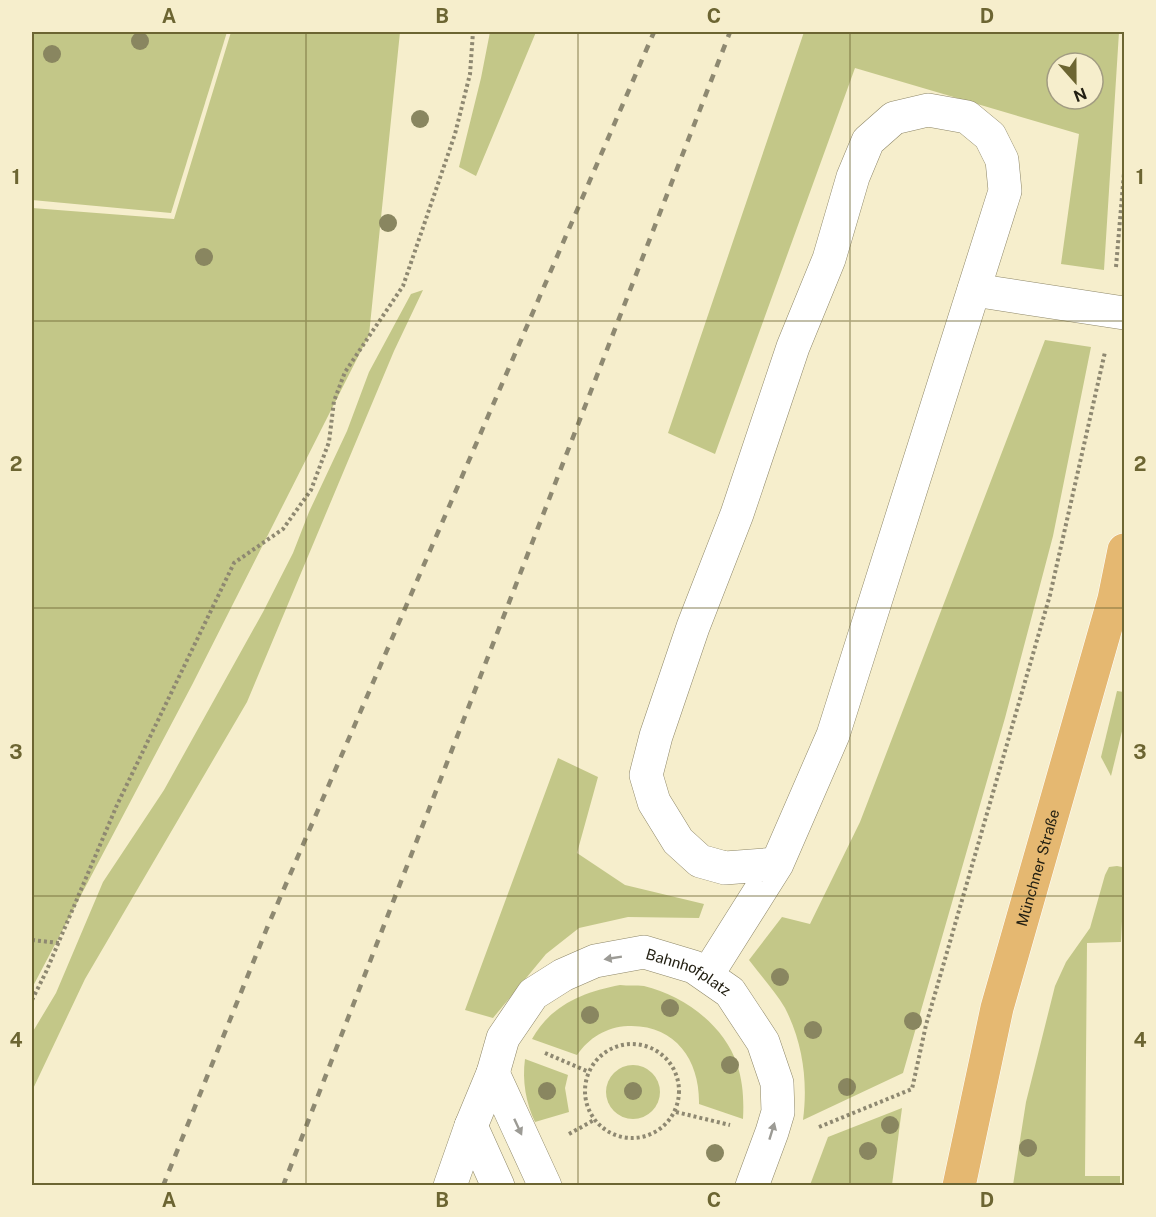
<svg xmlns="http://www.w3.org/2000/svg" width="1156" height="1217" viewBox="0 0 1156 1217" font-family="'Public Sans',sans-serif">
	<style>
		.green { fill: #c3c788; fill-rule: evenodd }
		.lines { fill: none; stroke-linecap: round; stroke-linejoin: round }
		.minor-casing { stroke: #8e8768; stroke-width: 34 }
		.major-casing { stroke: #fff; stroke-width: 34 }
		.path { stroke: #8e8871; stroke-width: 4; stroke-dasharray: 3 3; stroke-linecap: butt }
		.minor { stroke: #fff; stroke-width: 33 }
		.major { stroke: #e5b871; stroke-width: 33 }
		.rail { stroke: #8e8971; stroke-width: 4.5; stroke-dasharray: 8 8; stroke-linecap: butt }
		.tree { fill: #898660 }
		.oneway { fill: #9c9b95 }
		.grid { fill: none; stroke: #6c6532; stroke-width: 1.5; stroke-opacity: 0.55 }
		.labels { text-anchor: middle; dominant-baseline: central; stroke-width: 5; stroke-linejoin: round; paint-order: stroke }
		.street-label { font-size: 15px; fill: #232013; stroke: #f6eecc }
		.neatline { fill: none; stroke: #6c6532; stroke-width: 2 }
		.grid-label { font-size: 20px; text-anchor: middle; font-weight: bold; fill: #6c6532 }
	</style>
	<rect width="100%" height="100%" fill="#f6eecc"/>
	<g class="green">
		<polygon points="32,32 227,32 171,213 32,200"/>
		<polygon points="231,32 400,32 369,335 192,685 32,988 32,208 174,219"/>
		<polygon points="490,32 536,32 476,176 459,167 481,78"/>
		<path d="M 804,32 L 1119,32 L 1104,270 L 1061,264 L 1079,134 L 855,68 L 715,454 L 668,433 ZM 1057,63 L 1093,63 L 1093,99 L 1057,99 Z"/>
		<polygon points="423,290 394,351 247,702 85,979 32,1091 32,1033 56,993 103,882 164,790 263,612 293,553 309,512 347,431 369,372 411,294"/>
		<path d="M 1045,340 L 1091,347 L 1053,536 L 1005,718 L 903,1073 L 803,1120 C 808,1082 803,1043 785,1008 C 775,991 761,976 749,960 L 782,917 L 810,924 L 860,822 Z"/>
		<polygon points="1117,691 1124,692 1124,723 1111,776 1101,757"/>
		<polygon points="558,758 598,777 577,853 625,885 704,904 699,918 628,917 579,928 546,954 493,1018 465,1010"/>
		<polygon points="1117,866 1122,867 1124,879 1121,942 1087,943 1085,1176 1120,1176 1120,1185 1013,1185 1026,1102 1055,986 1066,962 1090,928 1105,875 1109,867"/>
		<path d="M 620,985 C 628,986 636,985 644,986 C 683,995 724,1025 737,1064 C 743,1082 744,1100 743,1119 L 699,1104 C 700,1060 675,1024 628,1026 C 606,1027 589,1038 577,1055 L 532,1039 C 551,1005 583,992 620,985 Z"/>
		<path d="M 525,1059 L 568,1075 L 565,1088 L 569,1112 L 535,1122 C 526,1103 522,1081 525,1059 Z"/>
		<circle cx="633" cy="1092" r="27"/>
		<polygon points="902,1108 892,1185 810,1185 828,1137"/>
	</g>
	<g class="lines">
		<defs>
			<g id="minor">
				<polyline points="974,290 1124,313"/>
				<polyline points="707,975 777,864 833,735 1005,191 1002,160 990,136 967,117 928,110 894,118 868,141 853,177 829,259 793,347 737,514 693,627 656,736 646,775 654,802 678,841 700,861 725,868 777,864"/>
				<polyline points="493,1073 545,1186"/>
				<polyline points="471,1126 498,1186"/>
				<path id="s1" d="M 450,1186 L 471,1126 L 493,1073 L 503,1038 L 533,994 L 563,975 L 595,961 L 644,952 L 694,967 L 730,992 L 763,1042 L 777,1083 L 778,1112 L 772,1132 L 752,1186"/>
			</g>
			<g id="major">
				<path id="s2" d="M 959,1186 L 997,1008 L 1114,599 L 1124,550"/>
			</g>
		</defs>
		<use href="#minor" class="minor-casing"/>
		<use href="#major" class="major-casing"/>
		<g class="path">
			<polyline points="1116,267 1124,173"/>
			<polyline points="32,940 59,943"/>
			<polyline points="32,1000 46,972 117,805 234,563 283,529 311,490 329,442 334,401 345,372 403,286 455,134 470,74 473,32"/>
			<circle cx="632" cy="1091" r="47"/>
			<polyline points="545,1053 589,1072"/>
			<polyline points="676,1112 730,1125"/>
			<polyline points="819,1127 912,1089 926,1025 1050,595 1105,352"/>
			<polyline points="569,1134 594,1120"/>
		</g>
		<use href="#minor" class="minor"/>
		<use href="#major" class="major"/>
		<g class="rail">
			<polyline points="163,1186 267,928 654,32"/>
			<polyline points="283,1186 730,32"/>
		</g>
	</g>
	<g class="tree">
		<circle cx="140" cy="41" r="9"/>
		<circle cx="52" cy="54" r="9"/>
		<circle cx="420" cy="119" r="9"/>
		<circle cx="388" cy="223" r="9"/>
		<circle cx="204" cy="257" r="9"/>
		<circle cx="780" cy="977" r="9"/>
		<circle cx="670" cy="1008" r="9"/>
		<circle cx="590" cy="1015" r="9"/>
		<circle cx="913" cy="1021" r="9"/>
		<circle cx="813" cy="1030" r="9"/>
		<circle cx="730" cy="1065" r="9"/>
		<circle cx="847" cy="1087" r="9"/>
		<circle cx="547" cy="1091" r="9"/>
		<circle cx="633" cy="1091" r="9"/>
		<circle cx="890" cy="1125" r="9"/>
		<circle cx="1028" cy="1148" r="9"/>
		<circle cx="868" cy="1151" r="9"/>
		<circle cx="715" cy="1153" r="9"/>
	</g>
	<defs><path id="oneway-solid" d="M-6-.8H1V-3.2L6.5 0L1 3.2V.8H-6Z" transform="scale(1.5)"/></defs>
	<g class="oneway">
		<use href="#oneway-solid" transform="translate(613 958) rotate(171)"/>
		<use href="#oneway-solid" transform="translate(518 1127) rotate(65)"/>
		<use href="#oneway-solid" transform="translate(772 1131) rotate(-73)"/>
	</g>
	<path class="grid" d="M 306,32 L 306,1186M 578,32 L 578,1186M 850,32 L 850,1186M 32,321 L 1124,321M 32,608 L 1124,608M 32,896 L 1124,896"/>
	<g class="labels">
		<g class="street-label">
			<text stroke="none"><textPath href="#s2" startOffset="328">Münchner Straße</textPath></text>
			<text stroke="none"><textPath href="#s1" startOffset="380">Bahnhofplatz</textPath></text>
		</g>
	</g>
	<rect width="1156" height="1217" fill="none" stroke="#f6eecc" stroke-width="66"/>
	<g transform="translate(1075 81) rotate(159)"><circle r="28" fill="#f6eecc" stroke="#a29c82" stroke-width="1.5"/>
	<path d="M0-4.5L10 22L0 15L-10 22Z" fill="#6c6532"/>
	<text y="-9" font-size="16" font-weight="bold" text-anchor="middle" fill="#232013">N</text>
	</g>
	<rect x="33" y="33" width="1090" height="1151" class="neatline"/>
	<g class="grid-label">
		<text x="169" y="23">A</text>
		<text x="442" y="23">B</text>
		<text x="714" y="23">C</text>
		<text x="987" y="23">D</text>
		<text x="16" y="184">1</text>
		<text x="1140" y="184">1</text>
		<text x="16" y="471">2</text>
		<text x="1140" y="471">2</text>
		<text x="16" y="759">3</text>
		<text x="1140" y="759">3</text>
		<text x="16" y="1047">4</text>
		<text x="1140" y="1047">4</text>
		<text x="169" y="1207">A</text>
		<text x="442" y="1207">B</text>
		<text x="714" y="1207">C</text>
		<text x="987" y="1207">D</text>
	</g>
</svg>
